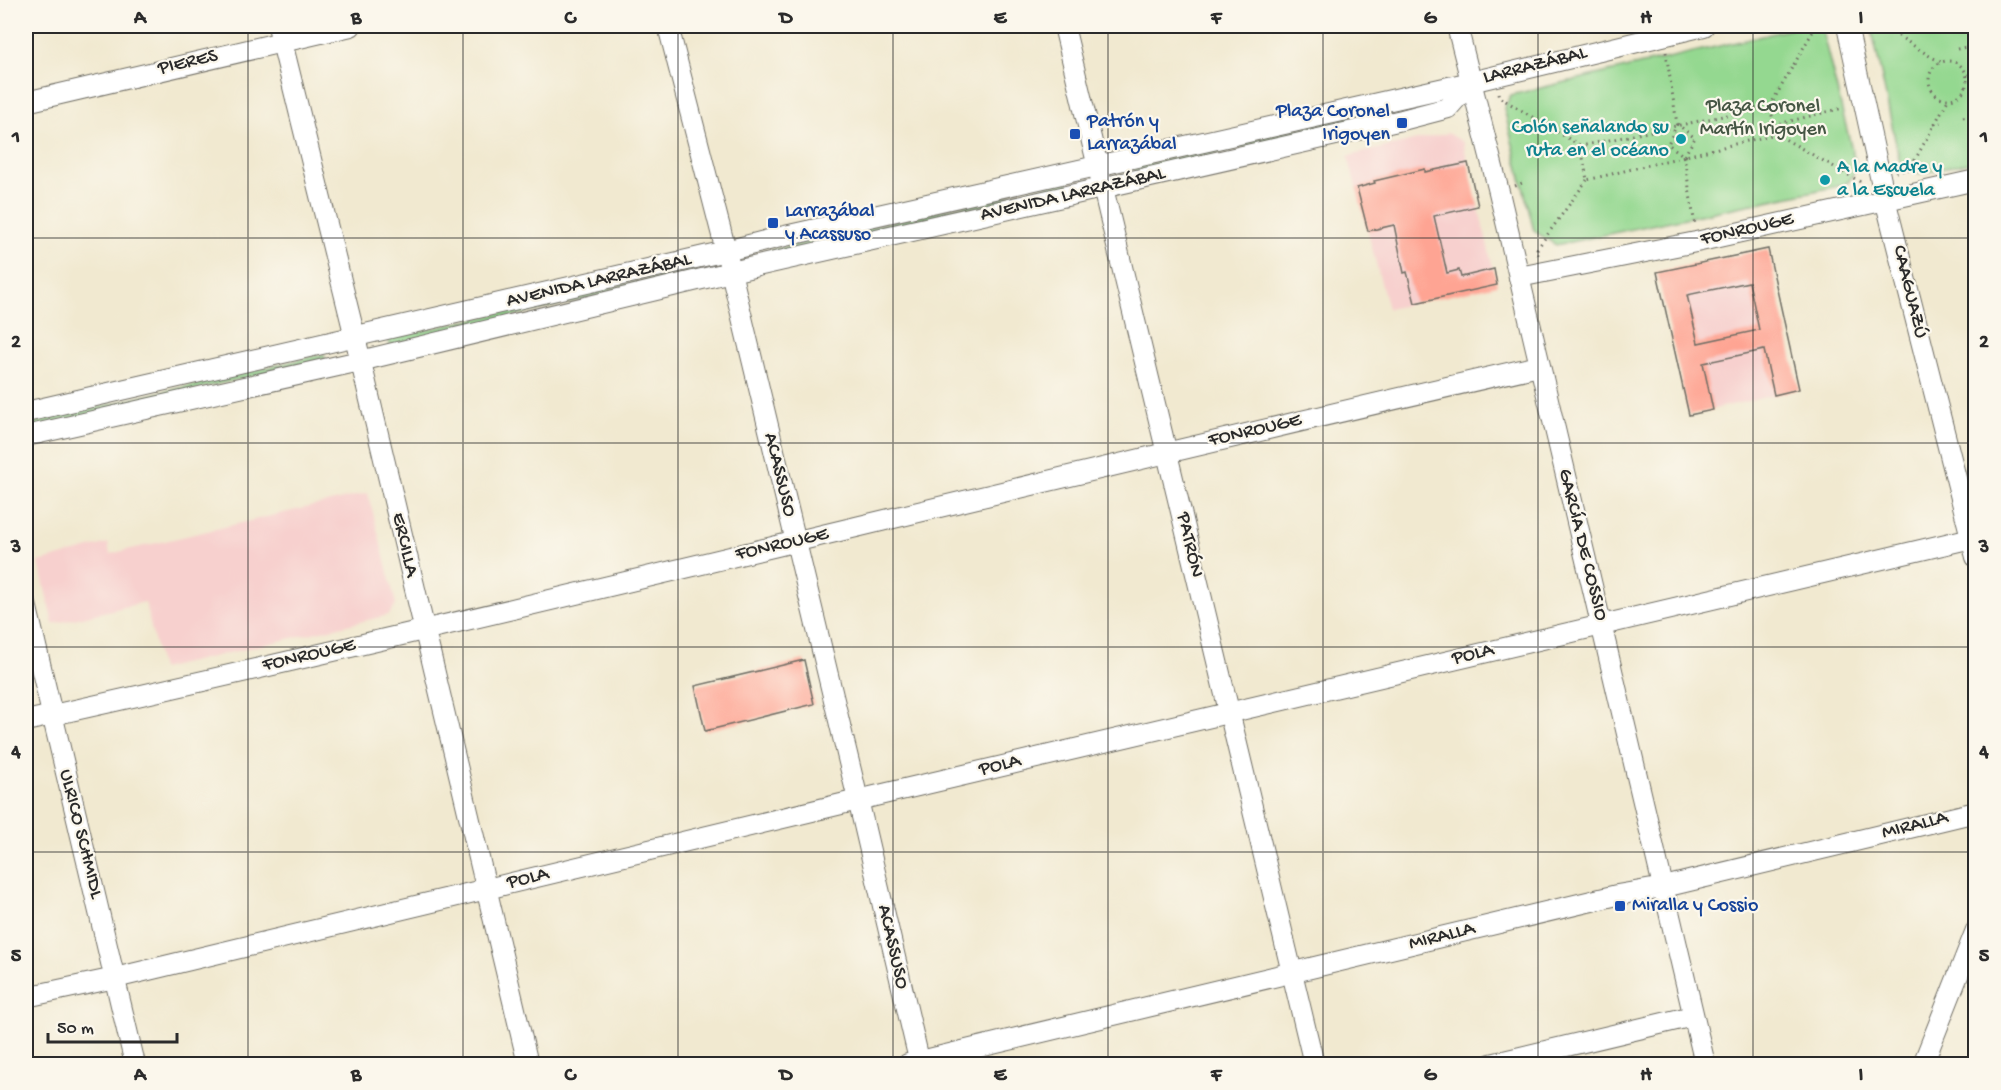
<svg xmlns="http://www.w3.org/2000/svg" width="2001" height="1090" viewBox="0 0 2001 1090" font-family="'Gochi Hand',sans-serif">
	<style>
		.built { fill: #f7d0ce }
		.green { fill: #94d890; stroke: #60825e; stroke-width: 1.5 }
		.building { fill: #fea493; fill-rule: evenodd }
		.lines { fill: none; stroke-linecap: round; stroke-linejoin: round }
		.minor-casing { stroke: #706e65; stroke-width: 22 }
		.path { stroke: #706e65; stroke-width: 3; stroke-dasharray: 1.5 4.5; stroke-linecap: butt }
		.minor { stroke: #fff; stroke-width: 20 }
		.grid { fill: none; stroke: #2b2b2b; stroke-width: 1.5; stroke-opacity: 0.55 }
		.transit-dot { fill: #1a4fb4; stroke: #fbf7ec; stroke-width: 2 }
		.culture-dot { fill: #0f9aa8; stroke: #fbf7ec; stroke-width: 2 }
		.labels { text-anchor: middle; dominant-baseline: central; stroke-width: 4.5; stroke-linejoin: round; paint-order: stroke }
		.street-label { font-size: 20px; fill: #2b2b2b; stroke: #fbf7ec }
		.park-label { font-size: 20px; fill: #455644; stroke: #fbf7ec }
		.transit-label { font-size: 20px; fill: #164399; stroke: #fbf7ec; text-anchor: start }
		.culture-label { font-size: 20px; fill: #0d838f; stroke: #fbf7ec; text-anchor: end }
		.neatline { fill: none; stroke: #2b2b2b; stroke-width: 2 }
		.grid-label { font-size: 20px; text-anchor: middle; font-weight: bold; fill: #2b2b2b }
	</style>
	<rect width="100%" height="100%" fill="#fbf7ec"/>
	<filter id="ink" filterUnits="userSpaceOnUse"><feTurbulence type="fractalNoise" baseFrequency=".0167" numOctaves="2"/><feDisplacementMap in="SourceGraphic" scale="12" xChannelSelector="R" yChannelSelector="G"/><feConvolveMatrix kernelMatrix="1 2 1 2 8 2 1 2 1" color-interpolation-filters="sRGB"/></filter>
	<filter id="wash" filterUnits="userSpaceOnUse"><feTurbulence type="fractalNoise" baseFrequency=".008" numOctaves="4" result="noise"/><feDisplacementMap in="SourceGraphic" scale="24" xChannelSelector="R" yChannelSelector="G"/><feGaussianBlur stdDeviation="1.35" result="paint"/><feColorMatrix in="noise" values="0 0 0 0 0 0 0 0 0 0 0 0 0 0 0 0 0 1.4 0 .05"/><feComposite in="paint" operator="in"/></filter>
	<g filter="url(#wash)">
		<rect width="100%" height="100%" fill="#f1e9d0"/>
		<g class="built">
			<polygon points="1448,133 1463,142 1497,285 1388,309 1348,156"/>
			<polygon points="1768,249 1799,389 1689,415 1657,272"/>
			<polygon points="368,493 396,604 389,615 161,669 145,602 53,624 39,562 108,543 110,554"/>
		</g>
		<g class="green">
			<path d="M 1804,26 L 1813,26 L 1822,30 L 1856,166 C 1854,175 1851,180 1843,185 L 1556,245 L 1534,231 L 1504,108 L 1511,95 Z"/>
			<polygon points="1875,26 1975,26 1975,161 1920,174 1900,163 1872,31"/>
			<polygon points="1438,96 1440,102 1135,172 1134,167"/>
			<polygon points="1068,181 1069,187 764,257 763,252"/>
			<polygon points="694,268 694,273 390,345 388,339"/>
			<polygon points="324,354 325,359 26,429 26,424"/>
		</g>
		<g id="blocks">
			<g class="building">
				<polygon points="1468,163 1478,206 1434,216 1447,273 1459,270 1461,277 1494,269 1497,285 1415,303 1407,272 1404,273 1394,225 1368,231 1357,188 1375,183 1374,181 1425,169 1425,172"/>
				<path d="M 1768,249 L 1799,389 L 1774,395 L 1764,350 L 1703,363 L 1713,410 L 1689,415 L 1657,272 ZM 1749,282 L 1759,330 L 1698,343 L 1687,295 Z"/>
				<polygon points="804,660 814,704 705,731 695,686"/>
			</g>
		</g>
	</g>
	<g filter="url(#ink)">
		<use href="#blocks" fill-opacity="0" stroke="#706e65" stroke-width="1.5"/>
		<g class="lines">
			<defs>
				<g id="minor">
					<polyline points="278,26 355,337 528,1064"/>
					<polyline points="668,26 726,251 860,808 920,1064"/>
					<polyline points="1064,26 1314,1064"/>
					<polyline points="1457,26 1499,192 1705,1064"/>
					<polyline points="1847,26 1885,199 1976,557"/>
					<polyline points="26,102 351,26"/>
					<polyline points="1519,277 1696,242 1976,180"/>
					<polyline points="26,412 726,251 776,238 1471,82 1704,26"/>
					<polyline points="26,436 360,361 731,272 1402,120 1448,108 1471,82"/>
					<polyline points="26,604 135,1064"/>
					<path d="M 26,721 C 531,609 1034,481 1539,366"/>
					<polyline points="26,997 115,978 858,800 1976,537"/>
					<polyline points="908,1064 1617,895 1664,887 1976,812"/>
					<polyline points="1491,1064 1693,1016"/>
					<polyline points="1923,1064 1976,930"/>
				</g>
			</defs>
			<use href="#minor" class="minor-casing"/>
			<g class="path">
				<polyline points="1883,26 1931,57 1942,62"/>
				<polyline points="1957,49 1976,45"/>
				<polyline points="1666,52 1677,124"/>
				<circle cx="1948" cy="80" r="19"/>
				<polyline points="1967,75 1974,76"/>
				<polyline points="1498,93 1499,97 1581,146"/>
				<polyline points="1770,106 1816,26"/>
				<polyline points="1963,117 1976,114"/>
				<polygon points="1677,124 1695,138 1684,156 1668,144"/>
				<polyline points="1934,124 1945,122"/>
				<polyline points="1774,125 1843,108"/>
				<polyline points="1776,134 1770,106 1581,146 1587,180 1776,134 1852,177 1862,183 1862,186"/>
				<polyline points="1684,156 1695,226"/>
				<polyline points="1896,172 1910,169 1949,98"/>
				<polyline points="1515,186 1522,183"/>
				<polyline points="1538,255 1537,249 1587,180"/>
			</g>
			<use href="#minor" class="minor"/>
		</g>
	</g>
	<path class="grid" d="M 248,26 L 248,1064M 463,26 L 463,1064M 678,26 L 678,1064M 893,26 L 893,1064M 1108,26 L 1108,1064M 1323,26 L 1323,1064M 1538,26 L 1538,1064M 1753,26 L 1753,1064M 26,238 L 1976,238M 26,443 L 1976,443M 26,647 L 1976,647M 26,852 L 1976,852"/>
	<g class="transit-dot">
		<rect x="1396" y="117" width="12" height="12" rx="3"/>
		<rect x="1069" y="128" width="12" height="12" rx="3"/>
		<rect x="767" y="217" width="12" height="12" rx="3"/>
		<rect x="1614" y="900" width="12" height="12" rx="3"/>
	</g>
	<g class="culture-dot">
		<circle cx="1681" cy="139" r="6"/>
		<circle cx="1825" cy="180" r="6"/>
	</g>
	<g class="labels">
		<g class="street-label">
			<text transform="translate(188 63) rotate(-13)">PIERES</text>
			<text transform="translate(1535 66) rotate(-14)">LARRAZÁBAL</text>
			<text transform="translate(1073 195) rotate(-13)">AVENIDA LARRAZÁBAL</text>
			<text transform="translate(1747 230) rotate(-13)">FONROUGE</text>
			<text transform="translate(599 281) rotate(-13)">AVENIDA LARRAZÁBAL</text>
			<text transform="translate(1909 292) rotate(76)">CAAGUAZÚ</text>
			<text transform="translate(1255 431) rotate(-13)">FONROUGE</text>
			<text transform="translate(779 475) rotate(76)">ACASSUSO</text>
			<text transform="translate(404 545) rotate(77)">ERCILLA</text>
			<text transform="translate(782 545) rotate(-13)">FONROUGE</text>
			<text transform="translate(1189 545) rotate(77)">PATRÓN</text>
			<text transform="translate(1582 545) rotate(76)">GARCÍA DE COSSIO</text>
			<text transform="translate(1473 655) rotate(-13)">POLA</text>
			<text transform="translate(309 656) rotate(-13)">FONROUGE</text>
			<text transform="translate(1000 766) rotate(-13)">POLA</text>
			<text transform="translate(1915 826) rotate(-14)">MIRALLA</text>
			<text transform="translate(80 834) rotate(76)">ULRICO SCHMIDL</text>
			<text transform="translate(528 879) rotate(-13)">POLA</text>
			<text transform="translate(1442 937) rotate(-14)">MIRALLA</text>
			<text transform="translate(892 947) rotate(77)">ACASSUSO</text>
		</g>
		<g class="park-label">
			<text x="1763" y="107">Plaza Coronel<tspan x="1763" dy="23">Martín Irigoyen</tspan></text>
		</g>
		<g class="transit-label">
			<text x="1390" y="112" text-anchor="end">Plaza Coronel<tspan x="1390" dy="23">Irigoyen</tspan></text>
			<text x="1087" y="122">Patrón y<tspan x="1087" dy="23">Larrazábal</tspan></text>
			<text x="785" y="212">Larrazábal<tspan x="785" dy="23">y Acassuso</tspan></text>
			<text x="1632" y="906">Miralla y Cossio</text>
		</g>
		<g class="culture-label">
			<text x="1669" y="128">Colón señalando su<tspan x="1669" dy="23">ruta en el océano</tspan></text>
			<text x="1837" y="168" text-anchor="start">A la Madre y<tspan x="1837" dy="23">a la Escuela</tspan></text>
		</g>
	</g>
	<rect width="2001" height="1090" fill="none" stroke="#fbf7ec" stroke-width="66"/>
	<path d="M48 1033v9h129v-9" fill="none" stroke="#2b2b2b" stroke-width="3"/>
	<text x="57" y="1033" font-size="18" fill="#2b2b2b" stroke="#fbf7ec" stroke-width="4.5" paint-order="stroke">50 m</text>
	<rect x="33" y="33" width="1935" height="1024" class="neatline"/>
	<g class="grid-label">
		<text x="140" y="23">A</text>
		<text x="356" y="23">B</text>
		<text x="570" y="23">C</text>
		<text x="786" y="23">D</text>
		<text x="1000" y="23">E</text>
		<text x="1216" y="23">F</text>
		<text x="1430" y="23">G</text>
		<text x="1646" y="23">H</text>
		<text x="1861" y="23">I</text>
		<text x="16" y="142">1</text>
		<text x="1984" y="142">1</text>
		<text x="16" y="347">2</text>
		<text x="1984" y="347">2</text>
		<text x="16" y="552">3</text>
		<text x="1984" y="552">3</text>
		<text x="16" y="757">4</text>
		<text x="1984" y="757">4</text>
		<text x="16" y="961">5</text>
		<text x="1984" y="961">5</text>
		<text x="140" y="1080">A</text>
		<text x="356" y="1080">B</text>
		<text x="570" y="1080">C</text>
		<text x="786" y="1080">D</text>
		<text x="1000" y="1080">E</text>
		<text x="1216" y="1080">F</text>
		<text x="1430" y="1080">G</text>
		<text x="1646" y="1080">H</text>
		<text x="1861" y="1080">I</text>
	</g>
</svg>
